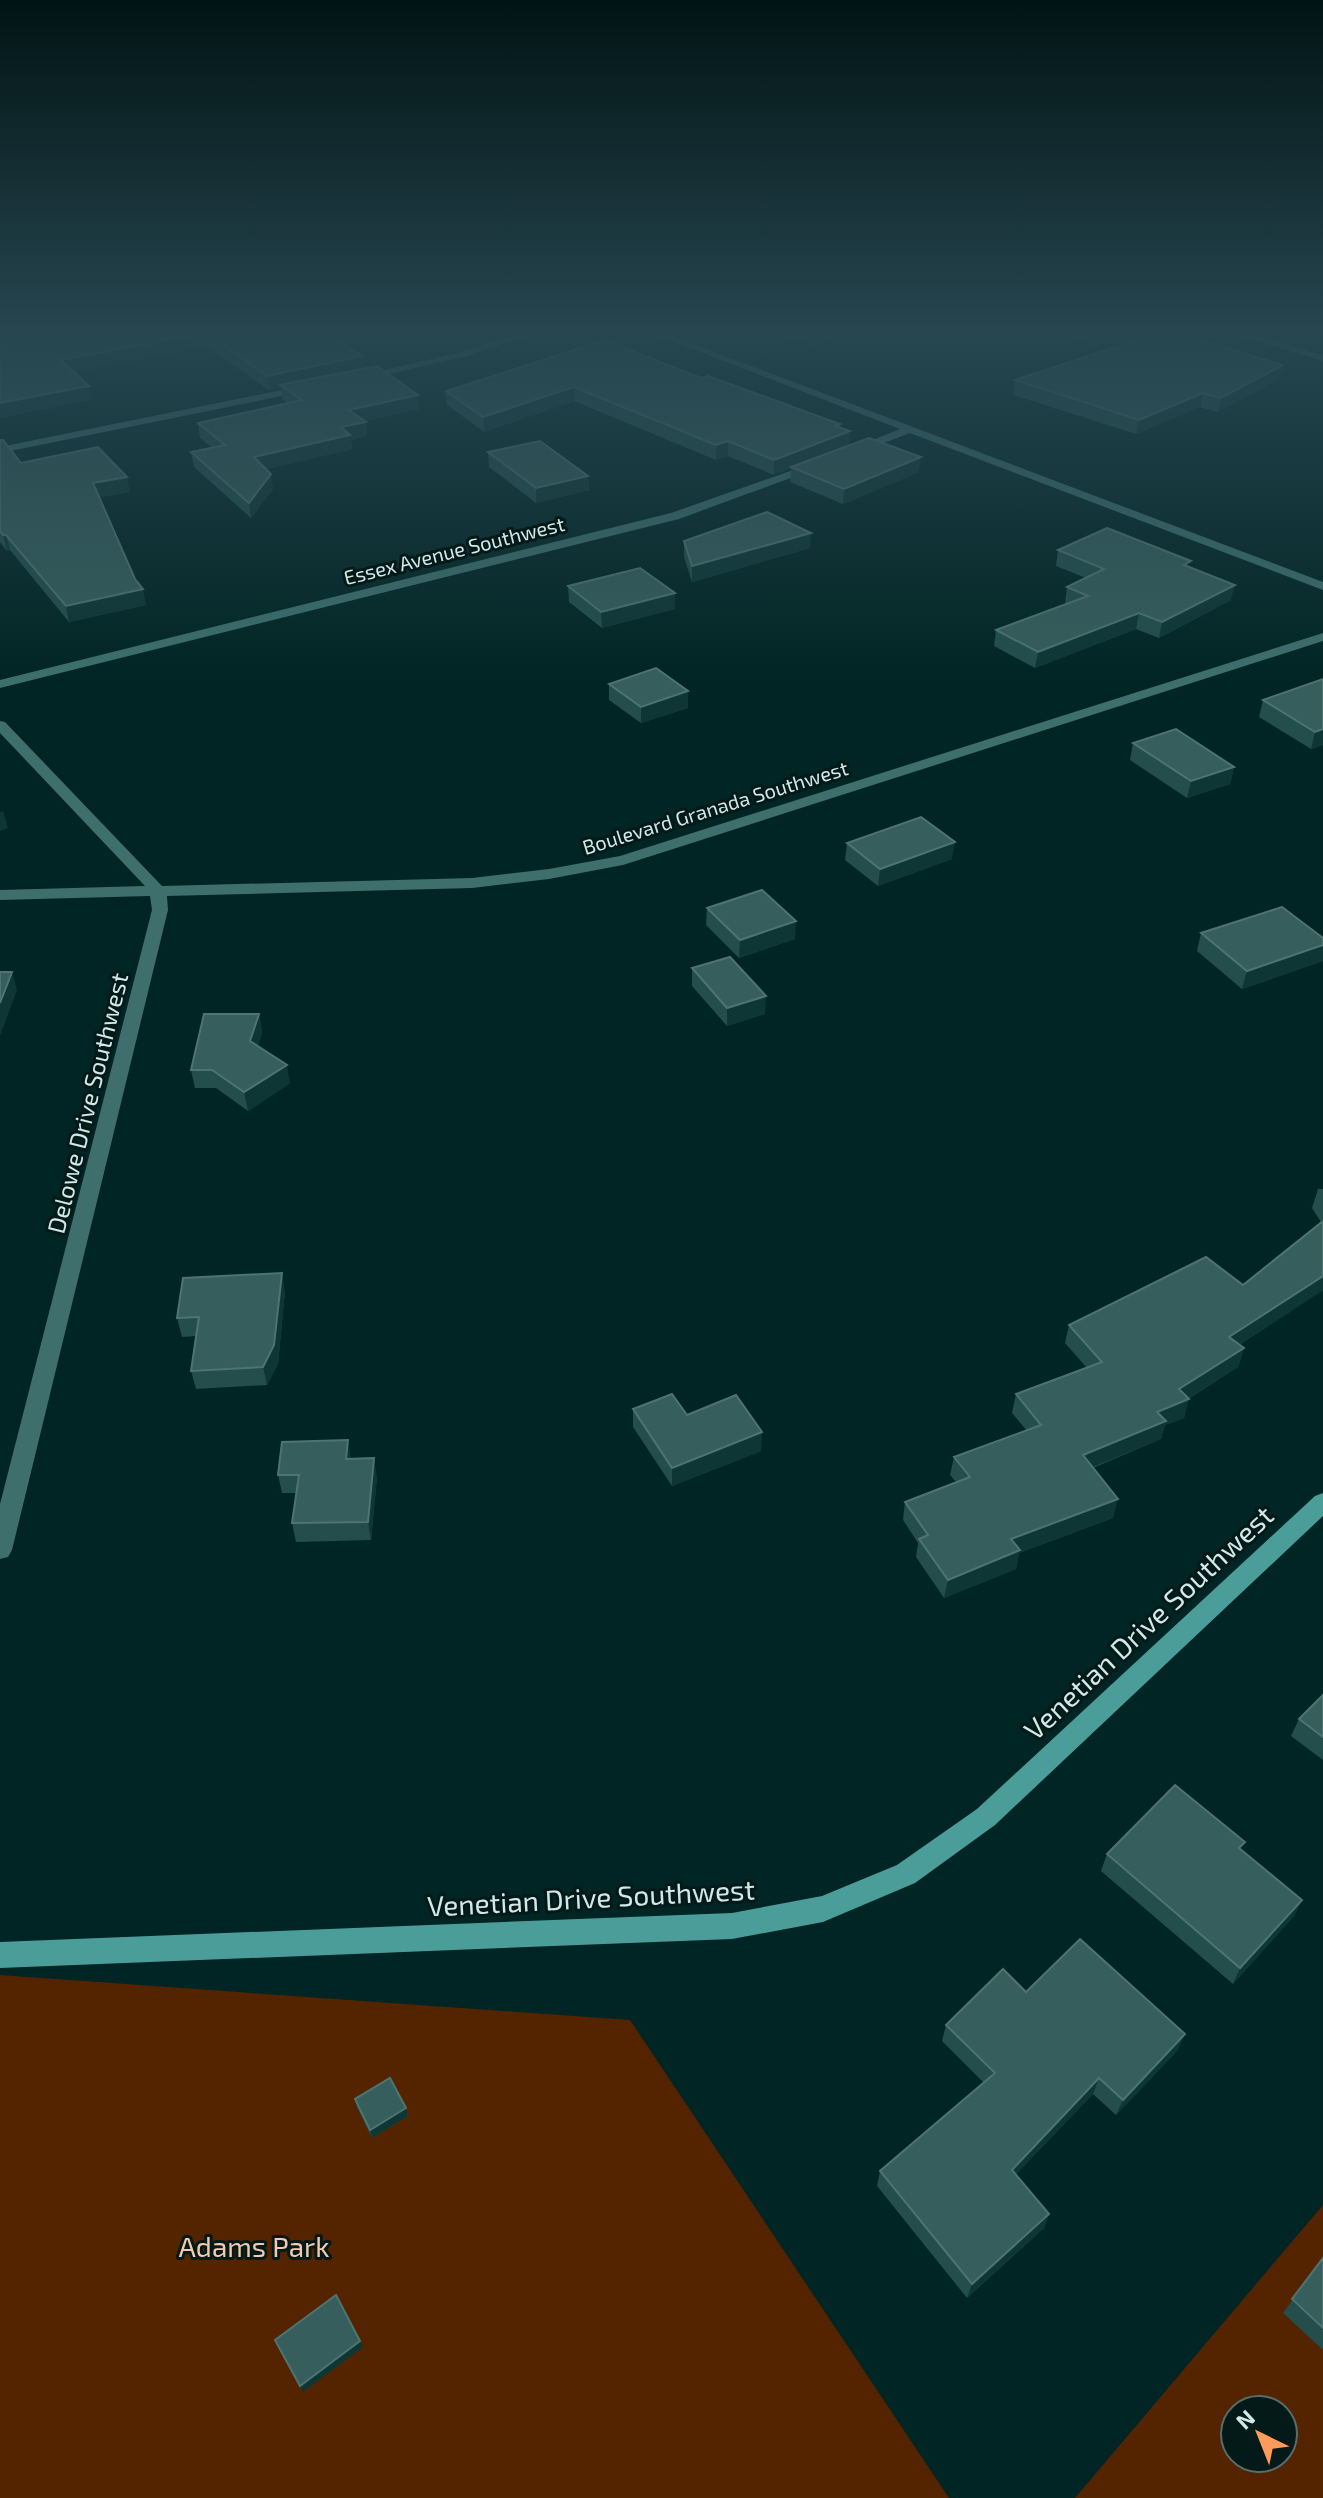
<svg xmlns="http://www.w3.org/2000/svg" width="1323" height="2498" viewBox="0 0 1323 2498" font-family="'Exo 2',sans-serif">
	<style>
		.green { fill: #542400; fill-rule: evenodd }
		.lines { fill: none; stroke-linecap: round; stroke-linejoin: round }
		.street { fill: #3e6f6d; fill-rule: evenodd }
		.secondary { fill: #4b9d9a; fill-rule: evenodd }
		.wall { fill: #234e4c }
		.shaded-wall { fill: #0e3635 }
		.building { fill: #365e5c; stroke: #4e7472; stroke-width: 2 }
		.labels { text-anchor: middle; dominant-baseline: central; stroke-width: 6; stroke-linejoin: round; paint-order: stroke }
		.far-street-label { font-size: 20px; fill: #d1e9e7; stroke: #031a19 }
		.street-label { font-size: 24px; fill: #d1e9e7; stroke: #031a19 }
		.near-street-label { font-size: 28px; fill: #d1e9e7; stroke: #031a19 }
		.near-park-label { font-size: 28px; fill: #f4c9b0; stroke: #031a19 }
	</style>
	<rect width="100%" height="100%" fill="#012524"/>
	<g class="green">
		<polygon points="0,1975 630,2020 949,2498 0,2498"/>
		<path d="M 1323,2205 L 1323,2498 L 1075,2498 ZM 1235,2410 L 1283,2410 L 1283,2458 L 1235,2458 Z"/>
	</g>
	<g class="lines">
		<g class="street">
			<polygon points="531,330 545,330 467,356 358,381 353,378 460,352"/>
			<polygon points="643,330 656,330 1323,582 1323,590 910,433 858,453 850,453 850,449 900,429"/>
			<polygon points="1224,330 1239,330 1323,355 1323,361"/>
			<polygon points="307,385 312,388 311,390 0,453 0,447"/>
			<polygon points="816,462 822,465 820,467 679,519 0,688 0,680 671,513"/>
			<polygon points="1323,633 1323,641 623,865 549,879 472,888 167,896 168,910 12,1550 8,1557 0,1559 0,1504 152,910 150,896 0,900 0,890 145,886 0,733 0,721 5,722 162,886 472,878 549,869 620,856"/>
		</g>
		<polygon class="secondary" points="1323,1493 1323,1516 995,1825 915,1883 823,1922 732,1939 0,1968 0,1942 732,1913 822,1896 897,1865 977,1809 1315,1496"/>
	</g>
	<g class="wall">
		<polygon points="0,330 321,330 363,356 364,368 418,395 419,409 365,421 366,422 367,436 351,440 352,449 266,469 273,489 251,518 194,467 191,452 213,448 200,438 198,423 288,403 282,399 281,387 269,390 206,346 74,372 89,386 92,400"/>
		<polygon points="766,330 862,330 812,345"/>
		<polygon points="1051,330 1104,330 1098,347"/>
		<polygon points="701,378 840,424 840,427 850,431 849,445 919,472 843,504 790,482 791,468 774,475 728,456 716,460 574,401 484,432 447,405 446,391"/>
		<polygon points="1280,379 1218,412 1200,407 1136,434 1014,395 1015,380"/>
		<polygon points="0,440 21,463 130,492 100,497 146,605 69,622 10,550 7,551 0,542"/>
		<polygon points="488,452 588,476 589,490 536,503 489,467"/>
		<polygon points="684,541 810,548 692,582 684,557"/>
		<polygon points="1058,550 1190,567 1231,600 1159,638 1136,629 1035,668 994,646 996,630 1067,604 1065,603 1067,587 1086,578 1056,566"/>
		<polygon points="568,586 675,593 675,609 602,628 569,602"/>
		<polygon points="1323,679 1323,745 1311,749 1259,717 1263,700"/>
		<polygon points="609,684 688,708 641,723 609,700"/>
		<polygon points="1133,743 1234,767 1230,784 1187,798 1130,760"/>
		<polygon points="847,843 952,859 878,886 845,860"/>
		<polygon points="707,908 795,939 739,958 706,925"/>
		<polygon points="1201,933 1323,938 1323,961 1242,989 1197,951"/>
		<polygon points="692,968 765,1014 727,1026 692,986"/>
		<polygon points="259,1014 262,1032 258,1046 290,1083 248,1111 216,1088 195,1088 191,1070"/>
		<polygon points="1318,1189 1323,1189 1323,1290 1239,1345 1244,1348 1238,1367 1188,1399 1184,1418 1165,1425 1161,1439 1093,1468 1113,1518 1019,1553 1016,1569 944,1598 916,1557 918,1543 903,1520 905,1502 956,1482 950,1475 954,1457 1027,1431 1012,1413 1016,1394 1087,1368 1065,1343 1069,1325 1243,1285 1321,1222 1312,1208"/>
		<polygon points="285,1291 278,1364 267,1385 196,1389 191,1371 196,1336 182,1337 177,1318"/>
		<polygon points="633,1409 687,1415 761,1451 672,1486 633,1427"/>
		<polygon points="351,1459 377,1477 371,1540 296,1542 292,1523 296,1493 282,1493 278,1475"/>
		<polygon points="1323,1695 1323,1760 1291,1736 1299,1719"/>
		<polygon points="1242,1850 1302,1900 1294,1916 1233,1984 1101,1871 1107,1854"/>
		<polygon points="1026,1992 1178,2050 1116,2115 1093,2094 1016,2174 1049,2214 1044,2228 967,2298 877,2186 880,2171 984,2083 942,2041 946,2025"/>
		<polygon points="355,2099 406,2108 408,2116 372,2138 357,2107"/>
		<polygon points="1323,2258 1323,2350 1283,2313"/>
	</g>
	<g class="shaded-wall">
		<polygon points="820,330 862,330 812,345 813,332"/>
		<polygon points="204,333 206,346 64,374 61,360"/>
		<polygon points="363,356 364,370 280,385 281,387 269,390 267,376"/>
		<polygon points="1283,365 1280,379 1218,412 1221,398"/>
		<polygon points="89,386 92,400 0,418 0,403"/>
		<polygon points="574,387 574,401 484,432 483,417"/>
		<polygon points="1203,393 1200,407 1136,434 1139,420"/>
		<polygon points="418,395 419,409 351,424 349,410"/>
		<polygon points="366,422 367,436 351,440 352,449 256,472 254,457 341,427"/>
		<polygon points="840,424 839,435 850,431 849,446 774,475 774,460"/>
		<polygon points="728,441 728,456 716,460 716,445"/>
		<polygon points="921,457 919,472 843,504 844,489"/>
		<polygon points="271,474 273,489 251,518 249,503"/>
		<polygon points="588,476 589,490 536,503 536,488"/>
		<polygon points="127,477 130,492 96,498 93,483"/>
		<polygon points="811,533 810,548 692,582 692,566"/>
		<polygon points="3,535 6,535 10,550 7,551"/>
		<polygon points="1235,585 1231,600 1159,638 1162,622"/>
		<polygon points="143,589 146,605 69,622 66,606"/>
		<polygon points="675,593 675,609 602,628 601,612"/>
		<polygon points="1139,613 1136,629 1035,668 1038,652"/>
		<polygon points="688,691 688,708 641,723 641,707"/>
		<polygon points="1323,729 1323,745 1311,749 1315,732"/>
		<polygon points="1234,767 1230,784 1187,798 1191,781"/>
		<polygon points="3,811 8,828 0,831 0,812"/>
		<polygon points="955,842 952,859 878,886 880,869"/>
		<polygon points="796,921 795,939 739,958 740,940"/>
		<polygon points="1323,945 1323,961 1242,989 1247,971"/>
		<polygon points="12,972 17,990 0,1036 0,1003"/>
		<polygon points="766,996 765,1014 727,1026 727,1008"/>
		<polygon points="259,1014 262,1032 254,1059 250,1041"/>
		<polygon points="287,1065 290,1083 248,1111 244,1092"/>
		<polygon points="282,1273 285,1291 278,1364 267,1385 263,1367"/>
		<polygon points="1323,1276 1323,1290 1223,1355 1229,1337"/>
		<polygon points="1244,1348 1238,1367 1184,1401 1189,1399 1184,1418 1165,1425 1161,1439 1078,1473 1083,1455 1179,1389"/>
		<polygon points="762,1432 761,1451 672,1486 672,1468"/>
		<polygon points="348,1440 351,1459 346,1459"/>
		<polygon points="374,1458 377,1477 371,1540 368,1522"/>
		<polygon points="1118,1499 1113,1518 1019,1553 1016,1569 944,1598 948,1580 1011,1539"/>
		<polygon points="1302,1900 1294,1916 1233,1984 1240,1968"/>
		<polygon points="1185,2034 1178,2050 1116,2115 1123,2100"/>
		<polygon points="1099,2078 1093,2094 1007,2184 1012,2170"/>
		<polygon points="406,2108 408,2116 372,2138 370,2130"/>
		<polygon points="1049,2214 1044,2228 967,2298 972,2284"/>
		<polygon points="360,2341 363,2347 303,2392 300,2386"/>
	</g>
	<g class="building">
		<polygon points="0,330 321,330 363,356 267,376 204,333 61,360 89,386 0,403"/>
		<polygon points="1089,330 1102,330 1100,334"/>
		<polygon points="1167,330 1283,365 1221,398 1203,393 1139,420 1015,380"/>
		<polygon points="605,340 701,378 708,376 840,424 835,426 850,431 774,460 728,441 716,445 574,387 483,417 446,391"/>
		<polygon points="377,366 418,395 349,410 366,422 341,427 350,435 254,457 271,474 249,503 191,452 225,445 198,423 302,400 280,385"/>
		<polygon points="869,438 921,457 844,489 791,467"/>
		<polygon points="0,440 3,440 21,463 98,447 127,477 93,483 135,579 143,589 66,606 6,535 3,535 0,531"/>
		<polygon points="540,441 588,476 536,488 488,452"/>
		<polygon points="767,512 811,533 692,566 684,541"/>
		<polygon points="1107,528 1191,561 1184,565 1235,585 1162,622 1139,613 1038,652 996,630 1088,596 1067,587 1104,569 1058,550"/>
		<polygon points="640,568 675,593 601,612 568,586"/>
		<polygon points="656,668 688,691 641,707 609,684"/>
		<polygon points="1323,679 1323,729 1315,732 1263,700"/>
		<polygon points="1176,729 1234,767 1191,781 1133,743"/>
		<polygon points="921,817 955,842 880,869 847,843"/>
		<polygon points="762,890 796,921 740,940 707,908"/>
		<polygon points="1282,907 1323,938 1323,945 1247,971 1201,933"/>
		<polygon points="730,957 766,996 727,1008 692,968"/>
		<polygon points="0,972 12,972 0,1003"/>
		<polygon points="204,1014 259,1014 250,1041 287,1065 244,1092 212,1070 191,1070"/>
		<polygon points="1323,1221 1323,1276 1229,1337 1244,1348 1179,1389 1189,1399 1157,1412 1166,1421 1083,1455 1118,1499 1011,1539 1020,1550 948,1580 919,1539 928,1535 905,1502 970,1477 954,1457 1041,1425 1016,1394 1102,1362 1069,1325 1206,1257 1243,1285"/>
		<polygon points="282,1273 274,1345 263,1367 191,1371 199,1317 177,1318 183,1278"/>
		<polygon points="672,1394 687,1415 736,1395 762,1432 672,1468 633,1409"/>
		<polygon points="348,1440 346,1459 374,1458 368,1522 292,1523 299,1475 278,1475 282,1442"/>
		<polygon points="1323,1695 1323,1737 1299,1719"/>
		<polygon points="1175,1785 1245,1842 1239,1848 1302,1900 1240,1968 1107,1854"/>
		<polygon points="1080,1939 1185,2034 1123,2100 1099,2078 1012,2170 1049,2214 972,2284 880,2171 995,2073 946,2025 1003,1969 1026,1992"/>
		<polygon points="390,2078 406,2108 370,2130 355,2099"/>
		<polygon points="1323,2258 1323,2328 1292,2299"/>
		<polygon points="336,2295 360,2341 300,2386 275,2340"/>
	</g>
	<linearGradient id="sky" x2="0" y2="1"><stop stop-color="#011414"/><stop offset="0.49" stop-color="#274650"/><stop offset="1" stop-color="#274650" stop-opacity="0"/></linearGradient>
	<rect width="1323" height="679" fill="url(#sky)"/>
	<g class="labels">
		<g class="far-street-label">
			<text transform="translate(454 550) rotate(-14)">Essex Avenue Southwest</text>
			<text transform="translate(715 807) rotate(-17)">Boulevard Granada Southwest</text>
		</g>
		<g class="street-label">
			<text transform="translate(87 1103) rotate(-76)">Delowe Drive Southwest</text>
		</g>
		<g class="near-street-label">
			<text transform="translate(1148 1622) rotate(-43)">Venetian Drive Southwest</text>
			<text transform="translate(591 1897) rotate(-3)">Venetian Drive Southwest</text>
		</g>
		<g class="near-park-label">
			<text x="254" y="2246">Adams Park</text>
		</g>
	</g>
	<g transform="translate(1259 2434) rotate(317)"><circle r="38" fill="#031a19" stroke="#556d6b" stroke-width="2"/>
	<path d="M0-6L14 30L0 20L-14 30Z" fill="#ff9b5b"/>
	<text y="-12" font-size="22" font-weight="bold" text-anchor="middle" fill="#d1e9e7">N</text>
	</g>
</svg>
